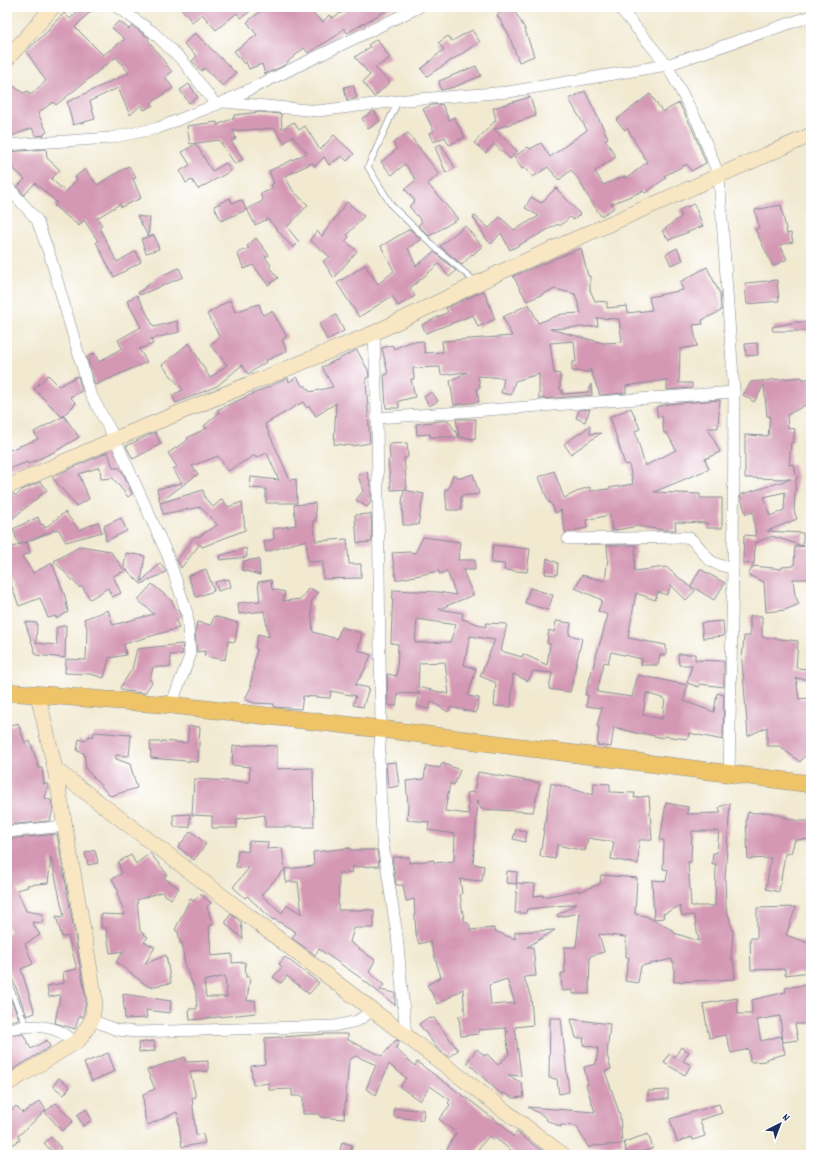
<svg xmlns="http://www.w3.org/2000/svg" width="818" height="1162" viewBox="0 0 818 1162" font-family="Dekko,sans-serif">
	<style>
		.building { fill: #d498b4; fill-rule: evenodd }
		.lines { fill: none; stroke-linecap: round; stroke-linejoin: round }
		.lane-casing { stroke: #868c97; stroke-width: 7 }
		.street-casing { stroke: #868c97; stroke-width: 12 }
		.secondary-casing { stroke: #868c97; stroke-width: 16 }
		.primary-casing { stroke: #868c97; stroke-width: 18 }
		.lane { stroke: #fff; stroke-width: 5.5 }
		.street { stroke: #fff; stroke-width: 11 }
		.secondary { stroke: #f9e7c3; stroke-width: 15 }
		.primary { stroke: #efc469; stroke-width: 17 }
	</style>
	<rect width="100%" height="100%" fill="#fff"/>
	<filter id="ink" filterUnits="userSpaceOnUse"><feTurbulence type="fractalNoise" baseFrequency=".025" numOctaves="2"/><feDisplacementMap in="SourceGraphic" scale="8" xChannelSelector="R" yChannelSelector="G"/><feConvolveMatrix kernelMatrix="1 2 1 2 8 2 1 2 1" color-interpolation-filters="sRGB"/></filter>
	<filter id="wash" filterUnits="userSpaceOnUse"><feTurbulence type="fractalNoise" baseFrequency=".012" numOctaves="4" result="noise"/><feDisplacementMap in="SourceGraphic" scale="16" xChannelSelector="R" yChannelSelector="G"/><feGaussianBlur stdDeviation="0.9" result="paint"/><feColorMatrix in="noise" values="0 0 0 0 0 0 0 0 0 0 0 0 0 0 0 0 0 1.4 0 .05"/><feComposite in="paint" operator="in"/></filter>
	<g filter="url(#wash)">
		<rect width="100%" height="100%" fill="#f1e9d0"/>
		<g id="blocks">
			<g class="building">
				<polygon points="82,7 95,7 75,27 103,55 125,39 112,28 119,21 129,29 132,26 149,38 148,40 172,72 165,77 173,88 151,103 153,105 144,110 141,105 130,115 118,88 90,101 95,119 73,125 67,102 129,73 116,57 56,105 53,102 38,113 47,132 44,134 44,135 36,136 32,128 7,138 7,81 23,93 28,91 30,95 46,81 26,51 50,29 49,28 64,13 70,19"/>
				<polygon points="180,7 256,7 241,18 237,13 216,30 202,14 192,22"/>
				<polygon points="266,7 305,7 323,22 329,15 332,18 352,7 392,7 347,33 344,28 336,36 308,53 304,48 283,66 265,74 262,64 249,69 246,62 244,64 234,51 257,35 247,22"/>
				<polygon points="512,7 524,27 534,56 519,62 508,33 497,15"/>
				<polygon points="472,30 480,42 427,76 421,69 444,49 438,43 448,36 452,41"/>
				<polygon points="195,33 236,73 223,86 204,68 202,71 192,61 197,56 184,44"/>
				<polygon points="377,39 390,58 375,68 390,82 374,97 363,82 370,75 355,57 370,47 368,45"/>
				<polygon points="476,66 481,76 454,87 441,90 439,81"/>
				<polygon points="189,84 198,97 189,103 180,90"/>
				<polygon points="353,85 357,98 347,100 344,87"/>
				<polygon points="585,91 608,138 605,139 616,157 595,171 603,185 625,176 626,179 647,162 627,128 625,130 616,120 650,94 663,112 679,103 692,128 706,163 691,171 687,164 664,176 666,178 645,193 643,191 611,204 614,208 601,216 587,195 579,180 571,170 559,180 548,167 533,177 525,167 522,169 514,157 528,147 530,149 541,143 550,157 587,130 569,99"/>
				<polygon points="530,97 536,116 494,129 517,151 510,159 494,144 486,153 474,143 496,120 493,108"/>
				<polygon points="442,104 449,120 454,117 465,137 449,145 445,137 433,142 429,133 434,131 423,109 432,105"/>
				<polygon points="374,111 380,121 368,129 362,118"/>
				<polygon points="260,112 281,114 282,129 294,122 299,130 305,126 320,150 334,135 354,154 347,161 342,156 329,165 324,157 315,166 312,163 285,176 293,191 308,205 287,227 299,242 293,248 268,219 255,225 247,209 263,201 260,194 273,189 271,185 274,183 269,171 307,153 292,136 284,143 274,128 233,131 236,139 231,141 243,159 235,164 219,140 190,144 187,126 217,122 217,125 234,118 234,115"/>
				<polygon points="408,133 439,174 428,184 458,219 429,236 418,225 422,222 409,206 415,201 405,189 416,180 405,164 392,175 381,162 397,149 393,143"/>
				<polygon points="196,144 212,171 226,163 231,171 198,189 192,180 186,183 180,171 190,165 182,152"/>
				<polygon points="441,144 455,168 446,173 435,147"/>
				<polygon points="46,149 47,158 60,170 51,179 66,192 77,179 75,177 85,169 97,185 129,166 136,178 133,179 141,198 121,207 120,204 97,218 102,225 99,227 117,262 136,251 141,262 114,277 96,242 98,241 84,220 79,226 54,206 57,203 35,183 24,195 17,187 25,179 7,163 7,152"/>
				<polygon points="556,188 580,214 574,220 570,217 560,226 558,224 510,250 501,233 491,244 487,240 473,217 475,216 489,228 500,217 514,230 539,216 525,208 531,197 541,203"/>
				<polygon points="230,198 232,203 242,200 246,210 221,221 214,206"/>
				<polygon points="347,202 364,216 347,235 349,237 345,241 357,251 334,278 323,261 330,257 310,240 317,231 322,236"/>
				<polygon points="694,204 703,226 669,240 662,231 682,216 679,210"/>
				<polygon points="781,205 787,234 791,233 793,242 780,245 787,259 773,266 755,229 759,228 755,210"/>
				<polygon points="137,216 150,218 148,236"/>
				<polygon points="465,226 482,246 473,255 472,254 462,265 440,246"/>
				<polygon points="410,229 421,240 408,248 416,266 434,252 456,271 449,277 439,264 410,288 415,296 398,306 392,296 359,317 337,283 365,265 378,284 394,271 381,246"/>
				<polygon points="154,235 159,249 146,253 141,239"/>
				<polygon points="256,238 269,255 265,257 271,265 269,267 278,278 268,285 253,265 244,269 237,253 249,248 247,246"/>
				<path d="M 581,248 L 588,276 L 590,276 L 590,290 L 595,301 L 607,302 L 607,308 L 627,306 L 628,313 L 652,310 L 649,297 L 683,290 L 680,282 L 707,267 L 720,294 L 721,311 L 702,320 L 703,324 L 693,325 L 697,346 L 680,349 L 679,383 L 692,383 L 692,388 L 667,390 L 667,380 L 626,386 L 626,393 L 600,395 L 590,369 L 590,372 L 572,371 L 572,362 L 576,362 L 574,341 L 550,343 L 554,373 L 560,374 L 560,390 L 562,390 L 562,394 L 588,392 L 591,384 L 592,395 L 539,399 L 539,374 L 515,381 L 511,395 L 501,393 L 504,378 L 478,376 L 480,387 L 477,388 L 479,402 L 454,405 L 450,381 L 467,372 L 441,375 L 440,367 L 413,368 L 414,379 L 411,379 L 415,397 L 399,401 L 399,408 L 386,408 L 384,375 L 388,374 L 382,348 L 392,345 L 394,349 L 410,342 L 423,341 L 425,353 L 443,352 L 442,341 L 512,336 L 503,317 L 529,304 L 538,323 L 562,314 L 581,313 L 575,294 L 555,289 L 527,301 L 513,276 ZM 597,318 L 619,319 L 622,342 L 603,343 L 550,329 L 598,326 Z"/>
				<polygon points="677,248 683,260 671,265 666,254"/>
				<polygon points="179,268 183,277 140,295 138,293 158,277"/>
				<polygon points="777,280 779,301 747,304 745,283"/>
				<polygon points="484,291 495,319 478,327 473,315 426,333 422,325 448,312 446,308"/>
				<polygon points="137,295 154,327 177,321 179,332 151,339 153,344 139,349 147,362 95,385 87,357 94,353 99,362 122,348 118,340 141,327 127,301"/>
				<polygon points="230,300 235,312 259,304 263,315 272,311 286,335 286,337 282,340 287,351 265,361 266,362 248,374 242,365 217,386 176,403 172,395 183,390 162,365 189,343 210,378 227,365 210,345 220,337 207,314"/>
				<polygon points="336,315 344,331 327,340 319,324"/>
				<polygon points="796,322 811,322 811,331 773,331 772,327"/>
				<polygon points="757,343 758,355 746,356 745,344"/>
				<polygon points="357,350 368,370 369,377 366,378 370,443 352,446 334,444 336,403 316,416 309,406 307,408 303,402 265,424 290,480 296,479 297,503 266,503 266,489 250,488 251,477 279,480 267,453 256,458 255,455 228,471 218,456 192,466 198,474 160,502 157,489 182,483 173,469 177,467 168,453 188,440 187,438 207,428 204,426 219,413 217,410 288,378 289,382 297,377 303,387 305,385 310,392 333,387 322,367"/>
				<polygon points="48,375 59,386 78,376 82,391 70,397 76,403 62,417 34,389"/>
				<path d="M 802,377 L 802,379 L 811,379 L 811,402 L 787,415 L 788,428 L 795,429 L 793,442 L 791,442 L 789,465 L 794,464 L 797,479 L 796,479 L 794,511 L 797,519 L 767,531 L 803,533 L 803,546 L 772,536 L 755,543 L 754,564 L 743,563 L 744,535 L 756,536 L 753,512 L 746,514 L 740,495 L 791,479 L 745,478 L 745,435 L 768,436 L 770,416 L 767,416 L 764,385 L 754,402 L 743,395 L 751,382 ZM 785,492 L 784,510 L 770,516 L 764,497 Z"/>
				<polygon points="432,392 438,401 429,406 424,397"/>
				<polygon points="720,400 718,428 708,428 720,452 705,459 709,469 654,492 700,494 700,498 722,498 722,528 707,528 707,523 675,522 676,530 664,530 637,526 612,531 610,515 586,520 587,528 565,532 561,510 556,513 550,502 549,503 539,477 554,471 564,498 583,489 590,487 591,491 609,489 609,488 633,484 629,464 625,465 610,417 631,408 640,429 635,431 645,466 676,450 667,433 664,433 662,416 658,417 656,407 668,404"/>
				<polygon points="590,409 585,422 576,418 579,410"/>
				<polygon points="64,416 79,437 56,451 28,464 27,462 7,470 7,451 38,439 34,432"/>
				<polygon points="456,419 476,419 475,439 459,437"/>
				<polygon points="448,420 459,437 430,437 430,434 417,435 416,424"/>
				<polygon points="590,426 590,434 601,433 571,454 564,444"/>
				<polygon points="155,432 161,444 133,459 126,446"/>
				<polygon points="407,443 408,457 404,458 407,489 391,490 388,461 390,458 389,444"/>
				<polygon points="108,452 113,468 119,468 123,473 132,494 128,497 113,478 101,479 100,467 79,474 89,499 76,506 52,477"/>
				<polygon points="367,472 371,486 371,502 367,507 356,500 363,491 358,475"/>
				<polygon points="473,474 479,494 461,496 461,510 447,510 445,489 448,489 453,475 461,478"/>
				<polygon points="40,482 47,490 7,523 7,498 14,494 16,496 22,490"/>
				<polygon points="203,490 205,498 213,507 222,499 228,507 242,502 245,530 202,547 200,544 181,568 177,560 195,536 198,537 217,525 201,507 163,514 160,503"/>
				<polygon points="404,490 424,494 418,525 403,525 402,502"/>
				<polygon points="315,503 316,520 313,521 316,541 347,539 349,564 361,564 361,578 323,579 323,561 308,562 306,540 266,552 264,542 274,539 273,529 296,525 294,505"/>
				<polygon points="65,512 79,530 98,522 102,532 66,542 58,529 19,545 13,529 38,517 41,525 43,524 45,528"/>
				<polygon points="371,514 372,542 357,543 355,515"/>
				<polygon points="121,518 127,531 106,541 104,526"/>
				<path d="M 423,537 L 460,542 L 458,560 L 475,560 L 475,570 L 463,570 L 473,595 L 439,609 L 463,613 L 462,619 L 486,627 L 486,623 L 507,624 L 501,651 L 522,657 L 523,654 L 547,665 L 550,644 L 547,643 L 549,630 L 554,632 L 556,621 L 571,623 L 569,635 L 582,638 L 570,692 L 549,689 L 552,673 L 533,671 L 528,681 L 513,674 L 511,707 L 494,706 L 496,683 L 480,676 L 495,640 L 470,636 L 464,665 L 476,669 L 468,696 L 479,698 L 476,713 L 451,707 L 448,712 L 431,701 L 429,709 L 417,706 L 420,693 L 418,692 L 418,694 L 398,693 L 396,706 L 388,705 L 387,674 L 397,676 L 398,644 L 391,643 L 393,590 L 438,592 L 456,595 L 447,571 L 439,574 L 439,571 L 396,580 L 392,553 L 410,552 L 415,553 ZM 417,619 L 456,625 L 450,642 L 415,643 ZM 445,662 L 449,694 L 418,687 L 419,663 Z"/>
				<polygon points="27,542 30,553 22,556 33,573 52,563 65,596 68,612 56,619 56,616 48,618 40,598 19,606 7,573 7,549"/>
				<polygon points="493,545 530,549 527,572 504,570 505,564 491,563"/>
				<path d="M 607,545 L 636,545 L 634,571 L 666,567 L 695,591 L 686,600 L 671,585 L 667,595 L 658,592 L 655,600 L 636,593 L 628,638 L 666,645 L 666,655 L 660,655 L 658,665 L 641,665 L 642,659 L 611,652 L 608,663 L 604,662 L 597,692 L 632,697 L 638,675 L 687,685 L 684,701 L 714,712 L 717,693 L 724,695 L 723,740 L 689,733 L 688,739 L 664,736 L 663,738 L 641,733 L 640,734 L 614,727 L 611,747 L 597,745 L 599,727 L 597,726 L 602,708 L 586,706 L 588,695 L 585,695 L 608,615 L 598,611 L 602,600 L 575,588 L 582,575 L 605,581 L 608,558 ZM 646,693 L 665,699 L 662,719 L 643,715 Z"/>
				<polygon points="81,546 110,551 125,571 113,576 121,593 112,597 108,588 90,599 82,586 80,588 54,561"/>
				<polygon points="795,546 811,547 811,579 793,579 795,595 799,604 785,610 766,612 764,582 748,575 753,566 782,569 782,567 794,566"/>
				<polygon points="246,548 247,557 220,560 219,556"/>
				<polygon points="126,553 145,556 141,582 160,563 166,572 141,584 124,567"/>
				<polygon points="547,558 558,563 557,575 545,574"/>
				<polygon points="259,559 260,575 242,570 244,561"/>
				<polygon points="206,569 214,591 196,597 188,576"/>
				<polygon points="700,569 725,583 714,600 691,586"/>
				<polygon points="229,579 231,587 218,591 215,582"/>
				<polygon points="271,580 272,589 285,592 283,601 301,599 308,589 312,589 318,593 311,602 313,632 337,639 341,627 362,633 358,650 371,655 364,671 355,685 369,688 363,707 353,705 356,696 331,691 330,698 303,696 301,709 274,707 274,704 254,703 245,699 252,685 250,685 254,668 253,668 257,649 255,648 258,634 269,637 264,611 239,614 238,603 260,601 258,582"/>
				<polygon points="152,584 172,601 176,610 179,610 180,618 176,620 179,628 124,644 126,655 109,658 104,678 90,674 65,673 66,659 86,660 87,628 84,619 108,610 113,625 154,614 138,600"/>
				<polygon points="530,588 553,595 548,610 525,603"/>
				<polygon points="214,616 238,623 235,642 228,641 225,660 204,656 205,651 197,652 195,632 197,622 211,625"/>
				<polygon points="750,616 762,616 762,637 798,641 796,668 811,669 811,680 796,678 799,699 810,698 811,752 808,752 800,762 779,746 767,746 767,727 748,736 742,661 744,636 750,636"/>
				<polygon points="723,621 724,636 703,638 701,623"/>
				<polygon points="25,622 37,623 36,643 57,645 56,628 66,625 65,658 36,655"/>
				<polygon points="182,644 183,654 170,655 171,667 153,667 150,680 152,682 145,693 125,691 120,688 132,669 137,649"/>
				<polygon points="678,654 695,654 695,660 724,661 724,687 700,684 699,687 687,683 692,665 679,665"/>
				<polygon points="18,723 25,743 30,741 39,768 42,768 44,784 48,784 45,798 51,800 53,809 50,821 7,825 7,727"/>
				<polygon points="189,726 200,727 198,762 151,758 150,742 162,742 162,741 187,743"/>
				<polygon points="94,732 131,735 129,756 116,755 116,759 130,764 137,788 110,796 86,769 84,753 77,751 79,739 85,741 89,736 93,737"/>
				<polygon points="256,745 277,746 277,769 313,768 314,827 265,827 265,815 237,819 237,828 212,828 212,816 192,815 194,779 249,782 250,767 232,765 233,746"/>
				<polygon points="396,762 399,786 388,788 386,763"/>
				<path d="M 442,763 L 460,770 L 454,785 L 450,783 L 445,811 L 469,814 L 467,793 L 474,792 L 478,772 L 540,783 L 533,812 L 481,809 L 478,800 L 473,864 L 484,866 L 482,881 L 460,879 L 462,894 L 460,895 L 464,920 L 470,925 L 470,930 L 494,928 L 494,931 L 515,939 L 515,932 L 555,930 L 527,947 L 533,947 L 536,976 L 524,977 L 531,998 L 533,1025 L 515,1027 L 521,1076 L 508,1075 L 522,1083 L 524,1097 L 513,1098 L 504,1093 L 502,1095 L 467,1062 L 477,1049 L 485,1056 L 487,1054 L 498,1065 L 509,1054 L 506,1034 L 509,1031 L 506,1032 L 506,1028 L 478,1030 L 478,1034 L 461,1036 L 459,1016 L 465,1015 L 463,989 L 438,1004 L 427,985 L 441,977 L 430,941 L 419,944 L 416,934 L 414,899 L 406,901 L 403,885 L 396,885 L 392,857 L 409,857 L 409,863 L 434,860 L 434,863 L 454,861 L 455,834 L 428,830 L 429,822 L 407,820 L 408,805 L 406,781 L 424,779 L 426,766 L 440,768 ZM 507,979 L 515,1003 L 491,1005 L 489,985 Z"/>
				<polygon points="551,783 593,795 594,783 610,784 610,792 635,793 634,798 649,796 652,840 639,840 638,864 611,859 614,842 588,838 585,851 557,845 555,859 540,856"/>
				<path d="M 666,803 L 688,807 L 687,814 L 721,813 L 719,807 L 730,803 L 725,879 L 726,906 L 733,932 L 731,959 L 733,958 L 735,979 L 674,982 L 674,962 L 672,962 L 672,959 L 641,966 L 638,983 L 625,981 L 629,957 L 626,957 L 626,937 L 599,934 L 604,952 L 590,956 L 589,994 L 573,994 L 573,990 L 562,991 L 561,973 L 565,973 L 564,947 L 576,947 L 580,913 L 558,917 L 557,915 L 577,904 L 527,909 L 526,913 L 515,913 L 517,883 L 535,884 L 534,896 L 543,895 L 543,897 L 579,890 L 579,892 L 600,884 L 601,875 L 637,878 L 635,914 L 646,916 L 674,931 L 674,933 L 699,941 L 694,915 L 682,916 L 680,906 L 663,914 L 664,918 L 654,919 L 652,880 L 666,881 L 668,870 L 663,869 L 664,840 L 660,840 ZM 692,831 L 719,831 L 717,853 L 713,853 L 712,864 L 716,864 L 715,906 L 691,906 L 688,862 L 691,862 Z"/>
				<polygon points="748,812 754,813 768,812 798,821 811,821 811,839 795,840 791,853 785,854 779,892 766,889 771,858 748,859 746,821"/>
				<polygon points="190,814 190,827 174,827 173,815"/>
				<polygon points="516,829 527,832 525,842 513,839"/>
				<polygon points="191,831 206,844 194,860 178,847"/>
				<polygon points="57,834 86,999 83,1017 79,1017 75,1029 55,1023 60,995 49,997 47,986 64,983 63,972 77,969 68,936 62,937 56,916 64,917 51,857 48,883 27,885 28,887 17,890 26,911 43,914 42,923 32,922 40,935 25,944 33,964 21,969 35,1013 27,1016 7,965 7,934 10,932 7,926 7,857 12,855 9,839"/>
				<polygon points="249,841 268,842 267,849 282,848 285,869 261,895 282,913 287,905 302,914 298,882 286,882 285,869 314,866 313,852 350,848 350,850 377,850 379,866 352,867 353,872 339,873 338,910 374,910 374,928 354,928 350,942 375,960 369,972 384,985 380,990 395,993 395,1005 358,976 319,949 315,955 292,938 296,932 274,919 273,920 247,896 245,898 233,887 249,868 236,867 238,850 248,852"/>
				<polygon points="95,850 98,863 88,865 85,853"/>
				<polygon points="150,853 167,874 164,878 179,888 171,899 161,892 137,900 140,931 148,937 144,942 155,947 145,964 166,955 171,983 149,987 116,962 124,951 110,953 106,928 101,928 101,914 125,915 117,893 119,892 112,879 122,873 118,862 131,855 136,864"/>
				<polygon points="507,871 517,872 516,884 506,883"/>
				<path d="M 201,894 L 211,903 L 207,907 L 213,925 L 209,926 L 211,956 L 232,954 L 232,963 L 245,962 L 246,977 L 250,977 L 247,1001 L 255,1000 L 256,1013 L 190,1020 L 189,1009 L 197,1009 L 196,992 L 185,966 L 182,943 L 180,943 L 178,932 L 175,930 L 190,899 L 194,901 ZM 225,976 L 227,997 L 206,997 L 204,981 Z"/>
				<polygon points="796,907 786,935 811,944 811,972 785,975 785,969 751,970 750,938 757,938 757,908"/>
				<polygon points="231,914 241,922 243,939 226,924 226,921"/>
				<polygon points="285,957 319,983 309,994 287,976 281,983 273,977 282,967 279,964"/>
				<polygon points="811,984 811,1024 795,1024 798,1040 783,1042 780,1016 757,1020 761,1041 781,1036 785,1054 766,1059 766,1061 750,1062 749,1049 731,1053 726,1035 709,1038 703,1004 737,998 738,1014 752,1014 752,1000 786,992 785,988"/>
				<polygon points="8,993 19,1019 7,1022 7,993"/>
				<polygon points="123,994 171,1001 170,1013 146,1010 147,1018 125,1019"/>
				<polygon points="434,1018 458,1050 449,1057 437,1048 419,1024 426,1019"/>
				<polygon points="550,1018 561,1018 569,1092 559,1094 557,1079 549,1078"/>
				<polygon points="571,1019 610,1024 607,1055 611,1069 605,1071 620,1115 622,1144 592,1146 589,1148 576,1126 561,1125 561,1127 546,1120 547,1118 528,1107 595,1112 586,1085 588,1084 584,1067 596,1064 598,1048 583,1045 584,1038 576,1038"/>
				<polygon points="23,1034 31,1049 47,1040 50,1047 7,1073 7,1036"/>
				<polygon points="327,1034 348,1034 348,1040 382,1056 396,1040 399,1041 396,1049 415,1066 417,1062 472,1102 500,1124 501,1123 513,1137 517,1132 547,1155 517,1155 495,1138 493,1140 489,1136 473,1155 444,1155 456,1133 439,1119 450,1105 448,1103 450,1100 430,1086 420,1101 400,1087 406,1078 389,1064 376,1095 366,1089 376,1065 356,1056 349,1060 344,1119 320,1117 320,1114 303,1114 303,1096 292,1096 292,1089 269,1090 269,1083 253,1085 251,1066 265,1064 265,1038"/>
				<polygon points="154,1041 155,1051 139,1052 138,1043"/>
				<polygon points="681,1047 689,1052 683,1061 691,1065 685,1075 664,1063 669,1054 675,1057"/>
				<polygon points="108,1053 115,1071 92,1081 84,1063"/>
				<polygon points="185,1057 186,1062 208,1061 208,1071 190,1072 196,1097 192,1098 196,1135 203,1134 205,1143 182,1147 177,1112 148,1125 145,1118 143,1094 155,1089 147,1070"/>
				<polygon points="59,1078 70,1087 64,1095 53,1086"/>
				<polygon points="668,1090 668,1099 648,1100 648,1091"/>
				<polygon points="40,1101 46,1110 18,1136 20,1140 12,1145 7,1137 7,1114 16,1106 23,1113"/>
				<polygon points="56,1103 73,1121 62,1131 45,1112"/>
				<polygon points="719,1104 722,1113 700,1120 705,1136 693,1140 692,1137 677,1142 670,1119"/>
				<polygon points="394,1108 424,1110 423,1120 394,1117"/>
				<polygon points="86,1109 92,1120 83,1126 77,1115"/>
				<polygon points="648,1134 653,1148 639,1153 639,1155 627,1155 624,1142"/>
				<polygon points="51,1137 61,1148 54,1154 44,1143"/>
				<polygon points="342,1142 352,1145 350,1155 339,1155"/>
			</g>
		</g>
	</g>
	<g filter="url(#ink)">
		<use href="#blocks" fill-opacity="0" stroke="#868c97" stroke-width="1"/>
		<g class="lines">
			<defs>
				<g id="lane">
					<polyline points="398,101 368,167 392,206 439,251 477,283"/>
					<polyline points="7,981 27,1027"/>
				</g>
				<g id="street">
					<polyline points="117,7 153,32 183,61 216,105"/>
					<polyline points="619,7 667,65 698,123 719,176 734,392 733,568 729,775"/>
					<polyline points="224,102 318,111 406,100 508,92 667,65 811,16"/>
					<polyline points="7,145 110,138 158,128 230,99 419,7"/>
					<polyline points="7,186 37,220 50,256 90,393 115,439 168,556 187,613 190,656 171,705"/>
					<polyline points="374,333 377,418 381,729 379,758 382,838 397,935 406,1035"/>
					<polyline points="377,418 734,392"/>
					<path d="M 568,539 L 688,537 C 710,552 699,563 733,568"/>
					<polyline points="7,832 65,826"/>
					<polyline points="92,1020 117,1030 137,1032 334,1026 357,1021 372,1011"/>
					<path d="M 7,1029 C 29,1024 60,1024 74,1043"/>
				</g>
				<g id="secondary">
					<polyline points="7,59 53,7"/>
					<polyline points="7,487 115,439 374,333 505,270 811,135"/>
					<polyline points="55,769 563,1155"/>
					<polyline points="7,1084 79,1040 92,1020 95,999 55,769 38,695"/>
				</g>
				<polyline id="primary" points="7,692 171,705 381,729 811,784"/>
			</defs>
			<use href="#lane" class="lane-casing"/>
			<use href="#street" class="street-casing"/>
			<use href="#secondary" class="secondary-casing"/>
			<use href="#primary" class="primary-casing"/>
			<use href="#lane" class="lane"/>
			<use href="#street" class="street"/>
			<use href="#secondary" class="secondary"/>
			<use href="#primary" class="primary"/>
		</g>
	</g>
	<rect width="818" height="1162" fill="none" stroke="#fff" stroke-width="24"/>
	<g transform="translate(780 1124) rotate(42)" stroke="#ffffff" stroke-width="3" paint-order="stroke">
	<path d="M0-3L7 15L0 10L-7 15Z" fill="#1b2f5e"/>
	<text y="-6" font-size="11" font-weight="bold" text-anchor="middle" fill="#1b2f5e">N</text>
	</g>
</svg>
